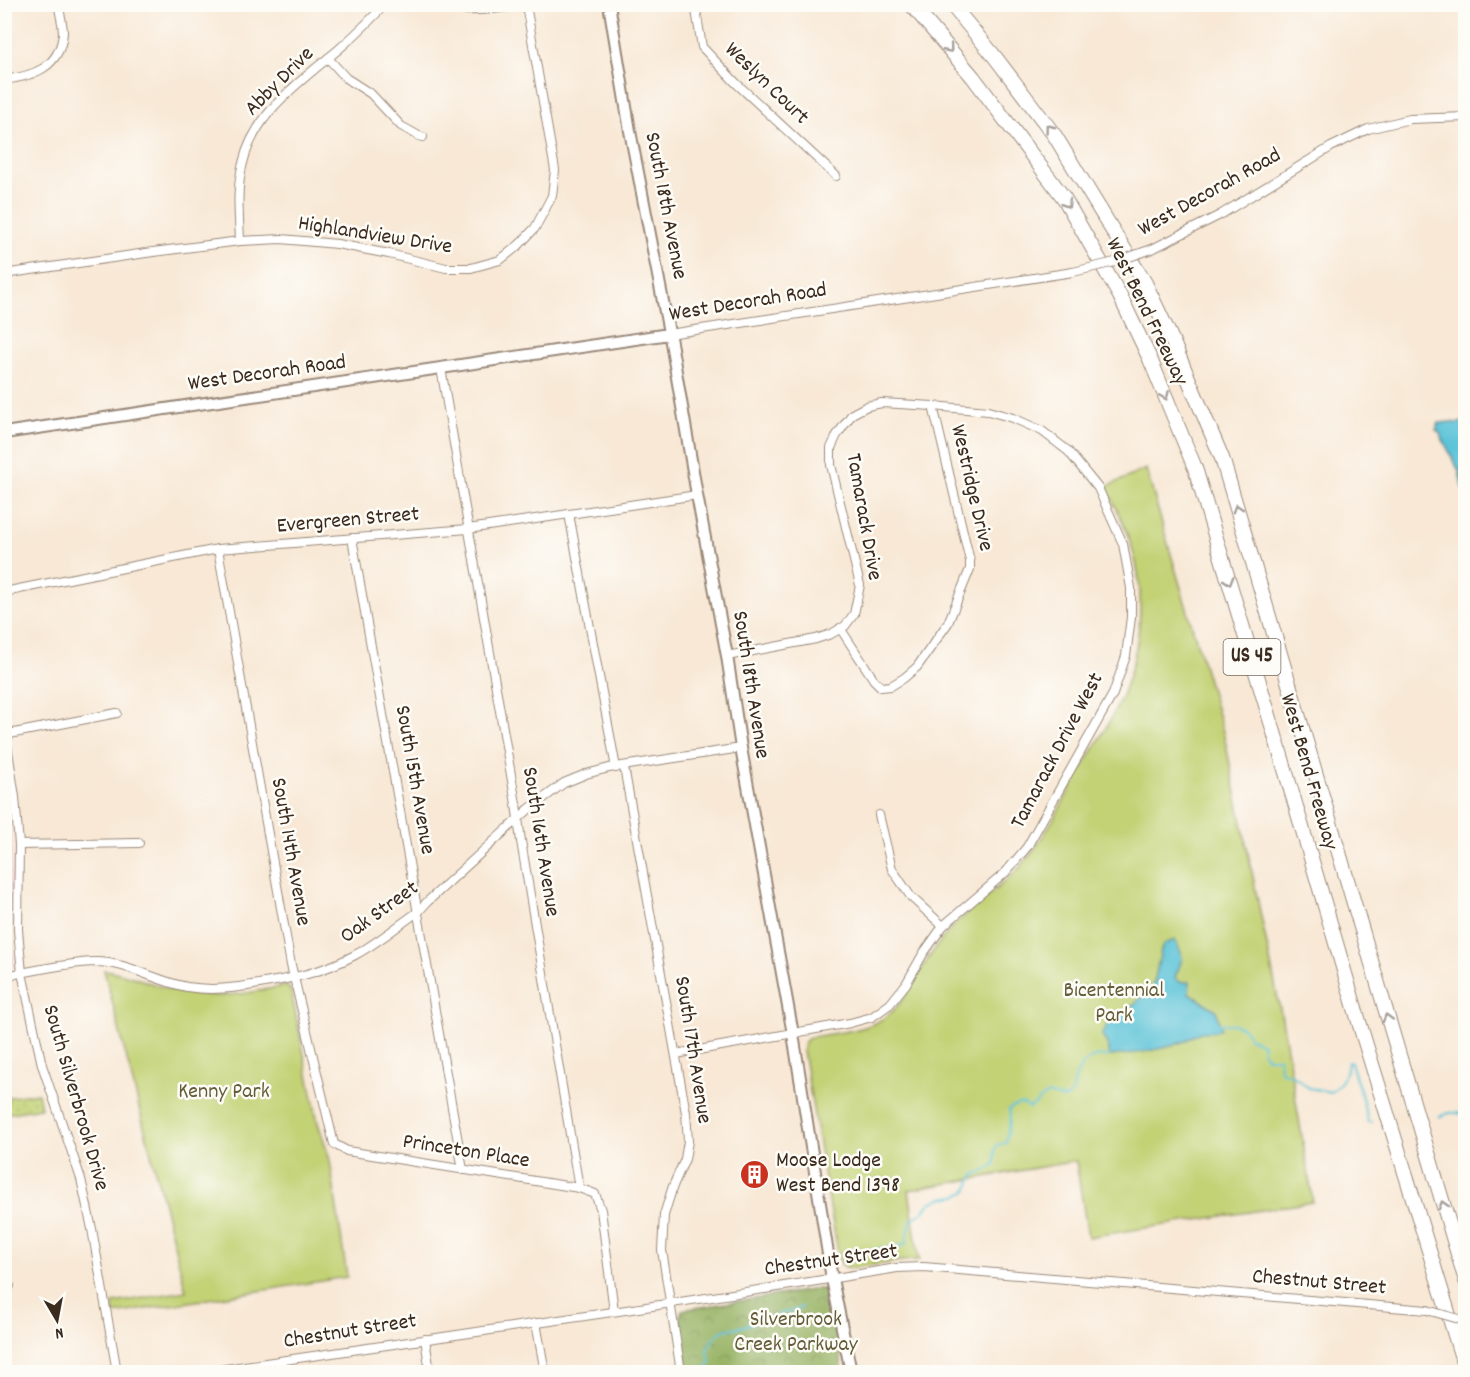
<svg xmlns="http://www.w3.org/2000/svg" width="1470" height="1377" viewBox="0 0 1470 1377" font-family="Dekko,sans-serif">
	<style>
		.built { fill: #f6cfd6 }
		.forest { fill: url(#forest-crowns); stroke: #6a6f42; stroke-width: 1.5 }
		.park { fill: #c2d275; stroke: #7e7e4a; stroke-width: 1.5 }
		.garden { fill: url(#garden-dots); stroke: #7e7e4a; stroke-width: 1.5 }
		.water { fill: #5bc3d8; stroke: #4b767b; stroke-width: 1.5 }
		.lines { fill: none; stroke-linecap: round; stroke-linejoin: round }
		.stream { stroke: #5bc3d8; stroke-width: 2 }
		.street-casing { stroke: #9a897a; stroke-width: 10 }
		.secondary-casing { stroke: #9a897a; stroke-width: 14 }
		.highway-casing { stroke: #9a897a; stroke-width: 16 }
		.street { stroke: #fff; stroke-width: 8 }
		.secondary { stroke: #fff; stroke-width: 10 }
		.highway { stroke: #fff; stroke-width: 14 }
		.street-bridge-casing { stroke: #9a897a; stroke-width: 10; stroke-linecap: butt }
		.street-bridge { stroke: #fff; stroke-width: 8 }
		.oneway { stroke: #a79f9a }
		.labels { text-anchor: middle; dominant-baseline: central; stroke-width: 5; stroke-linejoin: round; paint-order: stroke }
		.shield { fill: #fdfcf7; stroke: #75695f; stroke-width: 1.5 }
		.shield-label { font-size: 21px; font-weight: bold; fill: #3b2a1e }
		.street-label { font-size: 22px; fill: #3b2a1e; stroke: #fdfcf7 }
		.park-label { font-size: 22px; fill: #645c38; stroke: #fdfcf7 }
		.poi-label { font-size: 22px; fill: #3b2a1e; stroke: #fdfcf7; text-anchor: start }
	</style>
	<defs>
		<pattern id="forest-crowns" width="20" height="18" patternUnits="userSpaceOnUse" patternTransform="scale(1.5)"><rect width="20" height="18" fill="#99b466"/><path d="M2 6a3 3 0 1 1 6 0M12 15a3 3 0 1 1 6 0" fill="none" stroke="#7e9353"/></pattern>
		<pattern id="garden-dots" width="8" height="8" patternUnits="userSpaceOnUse" patternTransform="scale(1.5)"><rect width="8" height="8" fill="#c2d275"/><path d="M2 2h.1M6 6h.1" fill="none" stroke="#a8b465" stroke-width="1.8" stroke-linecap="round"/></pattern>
	</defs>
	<rect width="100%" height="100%" fill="#fdfcf7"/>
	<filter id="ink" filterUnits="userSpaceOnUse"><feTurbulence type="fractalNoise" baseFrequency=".0167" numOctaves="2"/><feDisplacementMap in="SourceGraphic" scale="12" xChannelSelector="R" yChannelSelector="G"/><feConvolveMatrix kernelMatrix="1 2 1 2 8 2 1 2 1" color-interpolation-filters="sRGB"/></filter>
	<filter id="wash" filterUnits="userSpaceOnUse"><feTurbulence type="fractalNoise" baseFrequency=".008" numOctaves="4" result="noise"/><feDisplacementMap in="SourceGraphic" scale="24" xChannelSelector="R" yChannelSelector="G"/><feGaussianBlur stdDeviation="1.35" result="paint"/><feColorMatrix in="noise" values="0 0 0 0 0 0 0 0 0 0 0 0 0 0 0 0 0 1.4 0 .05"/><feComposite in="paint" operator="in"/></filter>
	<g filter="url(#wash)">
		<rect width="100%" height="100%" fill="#f8e8d5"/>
		<polygon class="built" points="8,802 12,844 12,946 15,965 5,967 4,803"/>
		<path class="forest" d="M 817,1289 L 824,1289 C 834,1300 840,1355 843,1372 L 688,1372 L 680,1316 L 682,1310 Z"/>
		<g class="park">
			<path d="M 1146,469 L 1224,735 L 1282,1019 L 1313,1202 L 1088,1237 L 1076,1161 L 909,1190 L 919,1260 L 902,1261 L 852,1268 C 844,1267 842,1266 839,1259 L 803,1051 C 803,1043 805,1039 813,1037 C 833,1033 856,1032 875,1023 C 900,1012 910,988 924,965 C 931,954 939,942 948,932 C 970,907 999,890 1022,865 C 1045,837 1062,804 1080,772 C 1095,746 1112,721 1123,693 C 1139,653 1145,604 1136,563 C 1130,536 1118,511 1106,487 Z"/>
			<path d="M 104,970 C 128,973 149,984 172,990 C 211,1001 245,994 284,986 L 288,987 L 291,991 L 318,1123 C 322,1136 327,1148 330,1161 L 347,1277 L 115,1314 L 113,1303 L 186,1291 Z"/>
		</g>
		<polygon class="garden" points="38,1093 41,1108 5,1114 5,1098"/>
		<g class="water">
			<polygon points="1451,422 1456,423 1465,422 1465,493 1462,487 1459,471 1439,432 1436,430 1439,423"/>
			<path d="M 1175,940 C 1185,958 1183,959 1175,977 L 1179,982 L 1190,982 L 1189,993 L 1216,1010 L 1221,1029 C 1214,1033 1209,1031 1202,1032 C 1196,1033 1191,1038 1185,1041 C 1165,1049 1131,1055 1109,1056 L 1109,1048 L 1102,1035 L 1109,1022 L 1121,1015 L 1143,996 L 1154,983 L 1161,950 L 1164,944 Z"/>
		</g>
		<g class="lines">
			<g class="stream">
				<path d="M 1219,1024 L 1234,1024 L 1246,1030 L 1249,1038 L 1263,1044 L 1262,1051 L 1266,1057 L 1279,1057 L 1280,1071 L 1294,1076 L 1309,1088 L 1331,1092 C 1340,1085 1347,1074 1348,1062 L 1351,1063 L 1361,1094 L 1368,1122 L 1372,1122"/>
				<path d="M 1439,1117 C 1453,1109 1453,1115 1466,1113"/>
				<path d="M 860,1255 C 868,1252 877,1248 886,1248 C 895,1247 897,1248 906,1244 L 911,1220 L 923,1212 L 930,1203 L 942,1198 L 956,1196 L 966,1192 L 975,1174 L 985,1171 L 995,1164 L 995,1151 L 997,1145 L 1006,1143 L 1010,1119 L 1009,1109 C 1017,1104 1021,1102 1030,1108 L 1048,1094 L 1065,1099 L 1073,1092 C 1074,1078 1080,1061 1095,1057 C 1099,1056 1105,1056 1109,1056"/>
				<polyline points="705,1372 706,1367 711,1362 707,1350 714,1337 724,1330 744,1326 759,1321 770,1320 781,1313 794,1311 802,1307"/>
			</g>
		</g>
	</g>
	<g filter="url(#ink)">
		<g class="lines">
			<defs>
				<g id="street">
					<path d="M 433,4 C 465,15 496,9 528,4"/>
					<polyline points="695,4 702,47 736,83 836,176"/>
					<polyline points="328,58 346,78 371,94 401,126 419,136 423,137"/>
					<path d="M 4,80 C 33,76 60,68 63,33 C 63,24 60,14 58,4"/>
					<path d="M 240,241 C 239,214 236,189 243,163 C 255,112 301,81 339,49 C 355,35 371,20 385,4"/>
					<polyline points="1152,249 1220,215 1331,147 1368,129 1410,119 1466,117"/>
					<polyline points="4,274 153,252 240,241 281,239 337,244 389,254 446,268 471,268 500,260 519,245 535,228 552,196 555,170 526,5"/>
					<polyline points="669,334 1073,272"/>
					<polyline points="441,368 516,804 521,841 579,1188"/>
					<polyline points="569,514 616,768"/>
					<polyline points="352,538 463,1170"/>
					<polyline points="218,549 291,965 334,1144 347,1151 579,1188 595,1194 601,1210 614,1311"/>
					<polyline points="4,592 218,549 468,529 697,495"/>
					<polyline points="840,628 874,680 881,687 891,686 904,678 917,667 948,623 970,569 970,561 933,406"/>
					<polyline points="4,725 15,797 19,845 18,930 22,973 42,1065 81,1179 92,1229 117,1372"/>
					<polyline points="4,735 117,713"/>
					<polyline points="624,767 686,1113 688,1141 685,1159 673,1186 664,1215 662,1250 681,1372"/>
					<polyline points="879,815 892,869 911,897 943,926"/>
					<polyline points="19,845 139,843"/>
					<path d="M 4,976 C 34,971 65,963 95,962 C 128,962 155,981 187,987 C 212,991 235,988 259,984 C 295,978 323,972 355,955 C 376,944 399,925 419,911 L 427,902 L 529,809 L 564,783 L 586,774 L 609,768 L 741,748"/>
					<polyline points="676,1054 850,1023 872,1017 890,1004 906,984 923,954 943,926 1005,873 1027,847 1113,694 1126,656 1131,617 1131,588 1123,544 1098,488 1068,451 1042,431 1013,418 988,411 933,406 882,403 867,406 852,414 837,435 831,448 831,465 860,585 854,614 845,626 831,634 816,639 727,656"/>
					<polyline points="4,1287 10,1286"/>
					<polyline points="536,1323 545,1372"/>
					<polyline points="425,1339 430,1372"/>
					<path d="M 205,1372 C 436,1337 667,1306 897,1268 L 924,1267 L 1427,1310"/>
				</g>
				<g id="secondary">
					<polyline points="609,4 630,131 672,348 697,495 727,656 741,748 793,1034 832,1279 851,1372"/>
					<polyline points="4,433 669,334"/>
				</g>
				<g id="highway">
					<polyline points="911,4 973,77 1064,198 1120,296 1150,359 1195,468 1282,759 1362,1032 1466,1371"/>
					<polyline points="951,4 995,57 1055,136 1116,236 1145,283 1171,338 1222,458 1466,1281"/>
				</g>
			</defs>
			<use href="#street" class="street-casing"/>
			<use href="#secondary" class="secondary-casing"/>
			<use href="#highway" class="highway-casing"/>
			<use href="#street" class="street"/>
			<use href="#secondary" class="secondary"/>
			<use href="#highway" class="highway"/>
			<defs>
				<g id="street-bridge">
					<polyline points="1073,272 1115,262 1152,249"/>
					<polyline points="1427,1310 1466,1321"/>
				</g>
			</defs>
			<use href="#street-bridge" class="street-bridge-casing"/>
			<use href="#street-bridge" class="street-bridge"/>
		</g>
		<defs><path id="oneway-chevron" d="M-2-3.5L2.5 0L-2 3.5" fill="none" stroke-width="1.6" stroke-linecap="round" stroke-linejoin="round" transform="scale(1.5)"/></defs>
		<g class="oneway">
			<use href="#oneway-chevron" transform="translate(949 49) rotate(50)"/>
			<use href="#oneway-chevron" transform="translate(1049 128) rotate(-127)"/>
			<use href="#oneway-chevron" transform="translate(1067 204) rotate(59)"/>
			<use href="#oneway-chevron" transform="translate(1165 396) rotate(67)"/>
			<use href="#oneway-chevron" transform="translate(1237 508) rotate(-107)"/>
			<use href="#oneway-chevron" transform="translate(1229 581) rotate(73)"/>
			<use href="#oneway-chevron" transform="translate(1387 1018) rotate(-106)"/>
			<use href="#oneway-chevron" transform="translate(1443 1205) rotate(-107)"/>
		</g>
	</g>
	<defs>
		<symbol id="building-disc" viewBox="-11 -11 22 22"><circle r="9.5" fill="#c8321e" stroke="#fdfcf7"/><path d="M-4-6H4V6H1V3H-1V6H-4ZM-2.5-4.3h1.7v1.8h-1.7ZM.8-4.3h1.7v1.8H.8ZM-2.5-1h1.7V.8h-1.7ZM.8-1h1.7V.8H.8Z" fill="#fff"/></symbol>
	</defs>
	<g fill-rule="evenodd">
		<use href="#building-disc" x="738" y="1158" width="33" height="33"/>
	</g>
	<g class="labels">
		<rect class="shield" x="1223.5" y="639" width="57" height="36" rx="4.5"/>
		<g class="shield-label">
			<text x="1252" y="657">US 45</text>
		</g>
		<g class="street-label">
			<text transform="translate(280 82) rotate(-45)">Abby Drive</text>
			<text transform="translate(766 84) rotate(44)">Weslyn Court</text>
			<text transform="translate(1210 193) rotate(-29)">West Decorah Road</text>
			<text transform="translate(665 206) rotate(79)">South 18th Avenue</text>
			<text transform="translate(375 236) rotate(9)">Highlandview Drive</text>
			<text transform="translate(748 303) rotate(-9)">West Decorah Road</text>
			<text transform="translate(1146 312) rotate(64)">West Bend Freeway</text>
			<text transform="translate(267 374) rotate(-8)">West Decorah Road</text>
			<text transform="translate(971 488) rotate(77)">Westridge Drive</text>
			<text transform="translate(863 517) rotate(80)">Tamarack Drive</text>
			<text transform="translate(348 521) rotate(-5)">Evergreen Street</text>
			<text transform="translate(750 685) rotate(81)">South 18th Avenue</text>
			<text transform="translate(1058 751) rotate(-62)">Tamarack Drive West</text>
			<text transform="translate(1308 772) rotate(74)">West Bend Freeway</text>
			<text transform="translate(414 780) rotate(80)">South 15th Avenue</text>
			<text transform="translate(540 842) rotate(81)">South 16th Avenue</text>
			<text transform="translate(290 852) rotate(80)">South 14th Avenue</text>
			<text transform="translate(380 913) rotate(-36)">Oak Street</text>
			<text transform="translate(692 1050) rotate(81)">South 17th Avenue</text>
			<text transform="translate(75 1098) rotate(74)">South Silverbrook Drive</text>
			<text transform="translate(466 1152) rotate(9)">Princeton Place</text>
			<text transform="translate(831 1261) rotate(-8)">Chestnut Street</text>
			<text transform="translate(1319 1283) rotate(5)">Chestnut Street</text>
			<text transform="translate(350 1332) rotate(-9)">Chestnut Street</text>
		</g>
		<g class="park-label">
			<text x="1114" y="991">Bicentennial<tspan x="1114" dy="25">Park</tspan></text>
			<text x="224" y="1092">Kenny Park</text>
			<text x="796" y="1320">Silverbrook<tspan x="796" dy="25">Creek Parkway</tspan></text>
		</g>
		<g class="poi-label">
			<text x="776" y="1161">Moose Lodge<tspan x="776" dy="25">West Bend 1398</tspan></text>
		</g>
	</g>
	<rect width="1470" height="1377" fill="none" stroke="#fdfcf7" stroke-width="24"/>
	<g transform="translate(57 1320) rotate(170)" stroke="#fdfcf7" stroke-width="4.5" paint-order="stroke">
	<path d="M0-4.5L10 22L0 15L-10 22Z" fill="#3b2a1e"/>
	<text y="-9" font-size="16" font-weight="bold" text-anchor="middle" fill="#3b2a1e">N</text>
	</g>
</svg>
